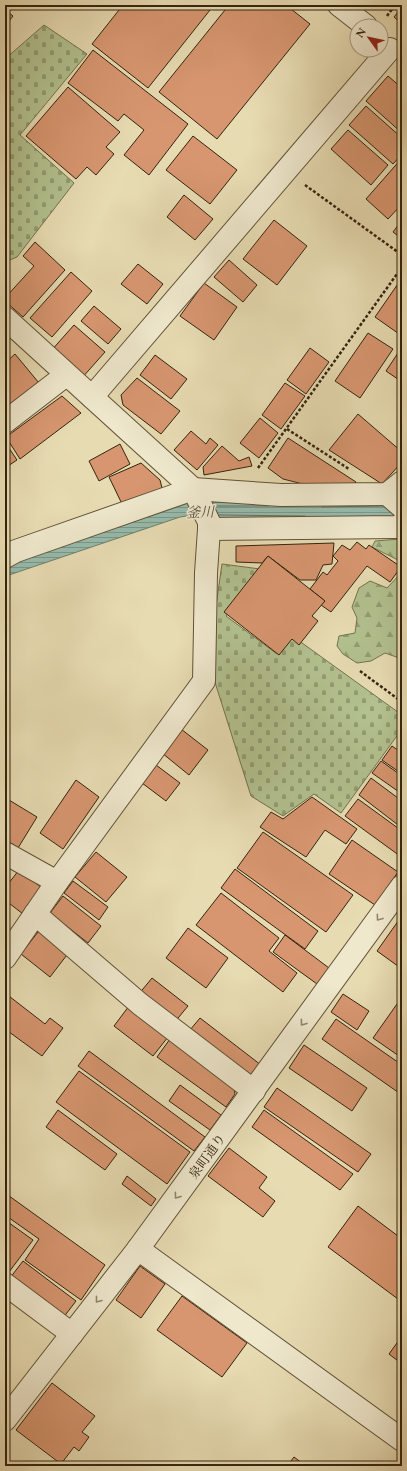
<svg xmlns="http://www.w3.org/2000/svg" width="407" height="1471" viewBox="0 0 407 1471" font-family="'EB Garamond','Noto Serif JP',serif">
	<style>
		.forest { fill: url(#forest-firs); stroke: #73724e }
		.cemetery { fill: url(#cemetery-stones); stroke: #73724e }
		.water { fill: url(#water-rules); stroke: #6f7f6d }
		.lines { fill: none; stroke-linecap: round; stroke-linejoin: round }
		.shore { stroke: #66705d; stroke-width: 1 }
		.building { fill: #d79670; stroke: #34240e }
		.minor-casing { stroke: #615237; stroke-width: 24 }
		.path { stroke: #34240e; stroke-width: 2.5; stroke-dasharray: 3 2; stroke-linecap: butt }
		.minor { stroke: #efe8cd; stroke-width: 22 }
		.oneway { stroke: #92866e }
		.labels { text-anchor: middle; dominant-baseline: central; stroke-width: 3; stroke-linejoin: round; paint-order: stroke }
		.street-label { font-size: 13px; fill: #34240e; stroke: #efe8cd }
		.water-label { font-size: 14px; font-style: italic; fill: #52513d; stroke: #efe8cd }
	</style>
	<defs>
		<pattern id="forest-firs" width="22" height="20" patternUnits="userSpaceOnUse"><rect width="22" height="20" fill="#b2c18f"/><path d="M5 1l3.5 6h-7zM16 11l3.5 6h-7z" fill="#929d73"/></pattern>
		<pattern id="cemetery-stones" width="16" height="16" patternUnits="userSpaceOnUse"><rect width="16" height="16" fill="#b2c18f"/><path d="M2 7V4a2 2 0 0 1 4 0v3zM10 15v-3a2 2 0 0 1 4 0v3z" fill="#929d73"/></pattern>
		<pattern id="water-rules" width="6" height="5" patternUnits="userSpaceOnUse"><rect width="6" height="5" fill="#97bbac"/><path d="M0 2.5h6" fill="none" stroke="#7c988a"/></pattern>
	</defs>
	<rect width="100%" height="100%" fill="#e7dbb2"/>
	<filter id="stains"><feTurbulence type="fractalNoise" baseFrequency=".005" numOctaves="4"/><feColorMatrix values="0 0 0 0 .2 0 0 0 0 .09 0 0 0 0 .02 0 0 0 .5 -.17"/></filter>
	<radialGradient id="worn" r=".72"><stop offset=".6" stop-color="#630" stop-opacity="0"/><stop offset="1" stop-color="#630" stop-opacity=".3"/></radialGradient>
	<g class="forest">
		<polygon points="400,539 402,540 402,562 372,547 375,541"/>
		<polygon points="402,572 402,659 385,653 371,661 357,663 343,654 337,646 339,636 355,633 357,618 352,607 359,588 370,581 387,588"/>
	</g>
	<g class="cemetery">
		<polygon points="44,25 87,54 20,135 74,183 17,257 5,262 5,59"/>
		<polygon points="222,564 260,569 226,616 277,654 291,635 402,715 402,729 341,813 314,794 283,816 251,796 213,676 212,634"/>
	</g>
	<polygon class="water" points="401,493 397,519 227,520 193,515 180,517 9,575 5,578 5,566 8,564 189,503"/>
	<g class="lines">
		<g class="shore">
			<polyline points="215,506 269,506"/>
			<polyline points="322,507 383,506"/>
			<polyline points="219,515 305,516"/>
		</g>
	</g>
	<g class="building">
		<polygon points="123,5 214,5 148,88 92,44"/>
		<polygon points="229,5 286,5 310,24 217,139 159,92"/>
		<polygon points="402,7 402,24 394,17"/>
		<polygon points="5,10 13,16 5,26"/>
		<polygon points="93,50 188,124 149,175 124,155 144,130 124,114 118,121 68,83"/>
		<polygon points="388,76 402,88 402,133 366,101"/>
		<polygon points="68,87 120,132 106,147 114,154 96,175 87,167 76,179 26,136"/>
		<polygon points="366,106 402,138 402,154 393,164 349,125"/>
		<polygon points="348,130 388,165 371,185 331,149"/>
		<polygon points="193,136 237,170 210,204 166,170"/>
		<polygon points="402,158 402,204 388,219 366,199"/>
		<polygon points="184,195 213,219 195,240 167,217"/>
		<polygon points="274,220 307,246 277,285 243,259"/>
		<polygon points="402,220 402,239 393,232"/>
		<polygon points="35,242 65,270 23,317 5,301 5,298 34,266 23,256"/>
		<polygon points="229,260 257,285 243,302 214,277"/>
		<polygon points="138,264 163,284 147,304 121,284"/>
		<polygon points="71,272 92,291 52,337 30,318"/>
		<polygon points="402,278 402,336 375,317"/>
		<polygon points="204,283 237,307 214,340 180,316"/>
		<polygon points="94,306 121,329 108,344 81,321"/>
		<polygon points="74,325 105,352 81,379 50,352"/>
		<polygon points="368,333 393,349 360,398 335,381"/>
		<polygon points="402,347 402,382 386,371"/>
		<polygon points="310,348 329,362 306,394 287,380"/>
		<polygon points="15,354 39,383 5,411 5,363"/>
		<polygon points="155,355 187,379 171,399 140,375"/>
		<polygon points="137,378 180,411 161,434 123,405 121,395"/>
		<polygon points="285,383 305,396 281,429 262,415"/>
		<polygon points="62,396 81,413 20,459 6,437"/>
		<polygon points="358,414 402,452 402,462 382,484 329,450"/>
		<polygon points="260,418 278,433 259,458 240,443"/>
		<polygon points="191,431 206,444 210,438 218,445 197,470 174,450"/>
		<polygon points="288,438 356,482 349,490 319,488 283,479 268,468"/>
		<polygon points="5,442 17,460 5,468"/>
		<polygon points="120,444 130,464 99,481 89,461"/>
		<polygon points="222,446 239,461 249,457 252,466 204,475 203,467"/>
		<polygon points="141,463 160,480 162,488 123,506 109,477"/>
		<polygon points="357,542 366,549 369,545 401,567 390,582 367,566 331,612 321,605 325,601 310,589 323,572 327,575 338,561 333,556 342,545 350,550"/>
		<polygon points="334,543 332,564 323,565 316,580 300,580 268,556 262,563 236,562 236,546"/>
		<polygon points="268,556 325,601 312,616 318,621 299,645 292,639 279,655 224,612"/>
		<polygon points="181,729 208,750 189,775 162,753"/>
		<polygon points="392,746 402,753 402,774 382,760"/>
		<polygon points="381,761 402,776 402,794 372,773"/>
		<polygon points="156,765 180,783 166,801 142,783"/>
		<polygon points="371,778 402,801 402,828 359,795"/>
		<polygon points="76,780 99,797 63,849 40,833"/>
		<polygon points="312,797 357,829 346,844 325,830 306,857 260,827 271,812 283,819"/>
		<polygon points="358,799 402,831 402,853 400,856 345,816"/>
		<polygon points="9,800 37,817 18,848 5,839 5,806"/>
		<polygon points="263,832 353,895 326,932 237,868"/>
		<polygon points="352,840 398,872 375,905 329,874"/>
		<polygon points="96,852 127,877 106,902 75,877"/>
		<polygon points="235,869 318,931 305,949 221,888"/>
		<polygon points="19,870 42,888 23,914 5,900 5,888"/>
		<polygon points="73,881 108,907 99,920 64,893"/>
		<polygon points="221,893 279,938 269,951 297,973 283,992 196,925"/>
		<polygon points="63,896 101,926 88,943 50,913"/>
		<polygon points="401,917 402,918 402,969 377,951"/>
		<polygon points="41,928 70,951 50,977 21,954"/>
		<polygon points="188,928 228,958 206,988 166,958"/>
		<polygon points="285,935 329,968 317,984 273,952"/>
		<polygon points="152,978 188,1006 174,1023 138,995"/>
		<polygon points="5,993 45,1024 50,1018 63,1028 42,1056 5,1029"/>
		<polygon points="343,994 369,1011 357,1030 331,1012"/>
		<polygon points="397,1004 402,1008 402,1051 399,1056 373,1038"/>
		<polygon points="129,1006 168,1037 153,1056 114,1026"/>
		<polygon points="200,1018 261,1065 250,1078 190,1030"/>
		<polygon points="336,1019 402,1065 402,1095 322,1039"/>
		<polygon points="170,1039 234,1088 235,1094 226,1107 157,1057"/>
		<polygon points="304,1045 367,1088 352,1111 289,1068"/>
		<polygon points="89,1051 205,1137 194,1151 78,1066"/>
		<polygon points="79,1071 190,1152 167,1184 56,1102"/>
		<polygon points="180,1085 221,1115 210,1130 169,1101"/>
		<polygon points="277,1088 371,1154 358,1172 264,1107"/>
		<polygon points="58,1110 117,1154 105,1170 46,1127"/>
		<polygon points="264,1110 353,1174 340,1190 252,1127"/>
		<polygon points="229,1148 267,1177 259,1188 275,1201 263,1217 208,1176"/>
		<polygon points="127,1176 156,1199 151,1206 122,1184"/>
		<polygon points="5,1193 105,1265 81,1300 25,1260 39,1239 5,1215"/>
		<polygon points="358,1206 402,1239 402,1302 328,1247"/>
		<polygon points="5,1220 33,1240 6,1276 5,1275"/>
		<polygon points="23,1261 76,1301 63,1318 10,1278"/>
		<polygon points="140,1266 165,1284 141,1318 116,1300"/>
		<polygon points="182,1296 247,1343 222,1377 157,1330"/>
		<polygon points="402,1336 402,1364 389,1354"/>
		<polygon points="52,1383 95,1416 82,1432 89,1437 79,1451 74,1447 61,1464 16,1430"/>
		<polygon points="294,1457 306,1466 287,1466"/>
	</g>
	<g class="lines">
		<defs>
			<g id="minor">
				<polyline points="339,5 366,26"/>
				<polyline points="5,318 193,489 209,522 209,529 206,573 204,681 57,882 5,958"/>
				<polyline points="92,397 390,49"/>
				<polyline points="5,422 66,375"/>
				<polyline points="387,494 402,507"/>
				<polyline points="209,529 397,527 402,524"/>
				<polyline points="5,557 16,551 193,489 281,495 387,494 402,482"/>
				<polyline points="5,853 57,882"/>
				<polyline points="35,914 140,1004 254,1091"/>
				<polyline points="138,1249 402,1440"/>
				<polyline points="5,1284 72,1334"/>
				<polyline points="5,1420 138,1249 402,886"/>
			</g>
		</defs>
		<use href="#minor" class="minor-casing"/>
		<g class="path">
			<polyline points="387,16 395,5"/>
			<polyline points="305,185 402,255"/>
			<polyline points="287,429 349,469"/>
			<polyline points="258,468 402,267"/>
			<polyline points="360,671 402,702"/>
		</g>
		<use href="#minor" class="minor"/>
	</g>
	<defs><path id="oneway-chevron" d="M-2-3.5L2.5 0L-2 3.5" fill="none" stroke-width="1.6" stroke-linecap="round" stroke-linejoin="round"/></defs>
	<g class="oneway">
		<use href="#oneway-chevron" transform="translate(379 918) rotate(126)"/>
		<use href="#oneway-chevron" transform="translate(303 1023) rotate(126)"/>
		<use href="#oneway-chevron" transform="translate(177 1196) rotate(126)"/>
		<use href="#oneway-chevron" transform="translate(98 1300) rotate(128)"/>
	</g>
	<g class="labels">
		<g class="street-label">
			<text transform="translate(207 1156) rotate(-54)">泉町通り</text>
		</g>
		<g class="water-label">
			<text transform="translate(200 512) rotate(-2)">釜川</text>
		</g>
	</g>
	<rect width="407" height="1471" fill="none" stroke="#e7dbb2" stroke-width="20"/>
	<rect x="6" y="6" width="395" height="1459" fill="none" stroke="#34240e" stroke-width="2"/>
	<rect x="10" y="10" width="387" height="1451" fill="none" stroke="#34240e"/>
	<g transform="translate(369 38) rotate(303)"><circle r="19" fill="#efe8cd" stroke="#a49a81"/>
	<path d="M0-3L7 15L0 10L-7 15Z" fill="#8f2418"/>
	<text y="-6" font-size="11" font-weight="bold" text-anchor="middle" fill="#34240e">N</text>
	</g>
	<rect width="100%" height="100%" filter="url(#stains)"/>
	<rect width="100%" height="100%" fill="url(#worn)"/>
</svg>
